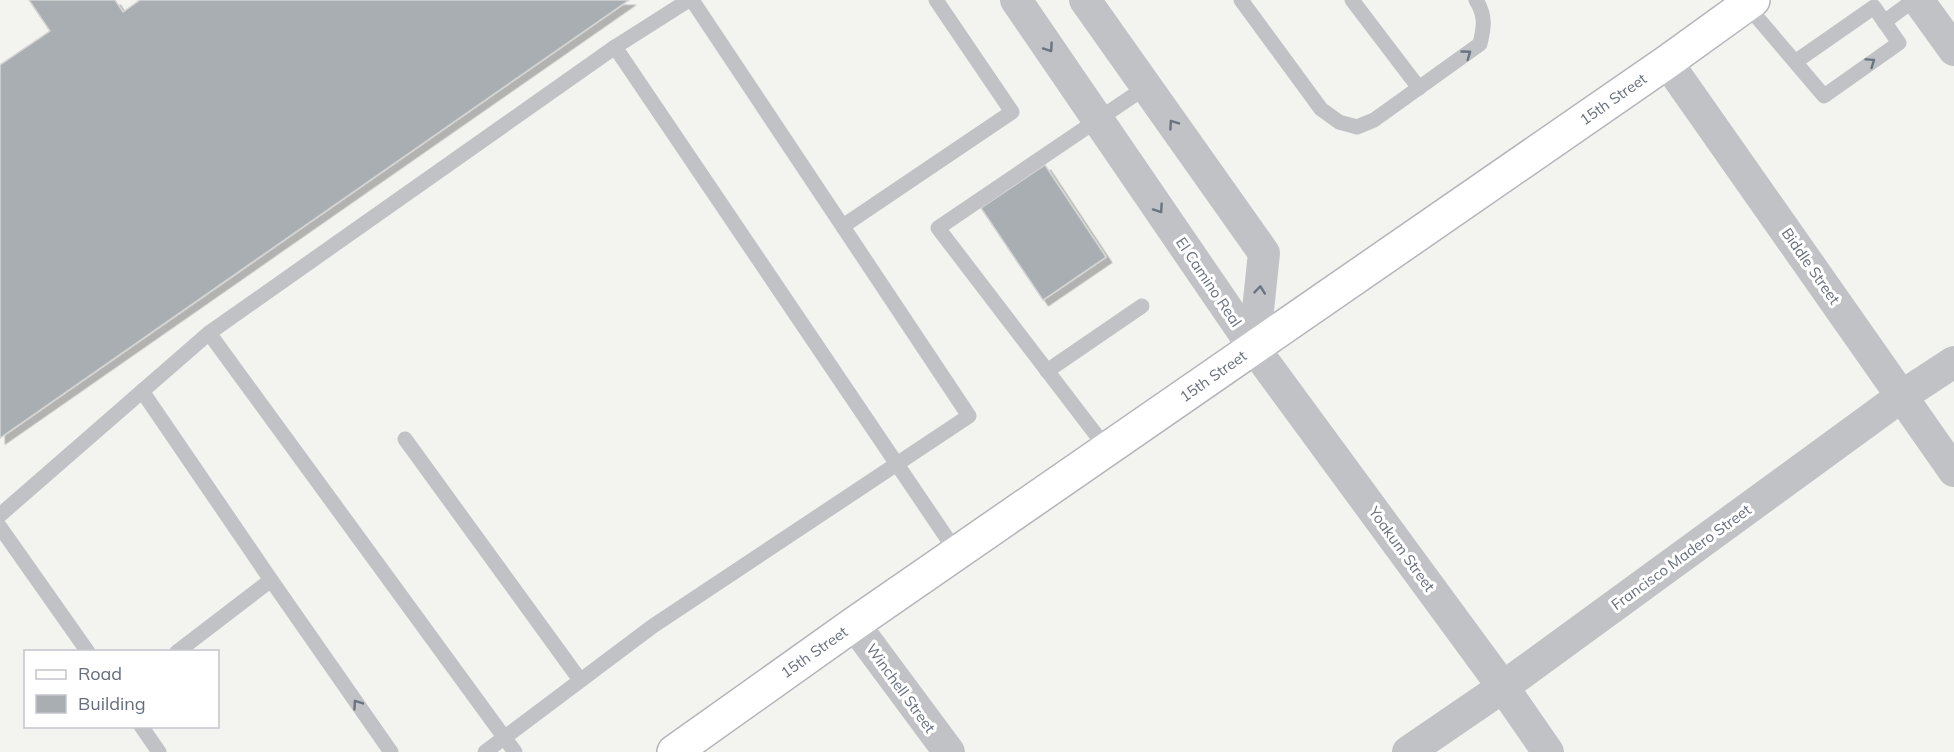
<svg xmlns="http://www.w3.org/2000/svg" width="1954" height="752" viewBox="0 0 1954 752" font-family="Mulish,sans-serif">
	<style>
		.building { fill: #a9aeb3; stroke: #d4d4d3; stroke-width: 1.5; filter: url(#shadow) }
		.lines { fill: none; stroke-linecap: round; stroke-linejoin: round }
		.primary-casing { stroke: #b3b5b9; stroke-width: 36 }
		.lane { stroke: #c0c2c5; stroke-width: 15 }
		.street { stroke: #c0c2c5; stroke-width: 32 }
		.primary { stroke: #fff; stroke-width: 33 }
		.oneway { stroke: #6a7381 }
		.labels { text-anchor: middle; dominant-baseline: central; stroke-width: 6; stroke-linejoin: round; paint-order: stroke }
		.street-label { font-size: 15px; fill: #666f7d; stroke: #fff }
	</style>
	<defs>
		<filter id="shadow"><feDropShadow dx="5.5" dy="5.5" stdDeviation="0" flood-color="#0004"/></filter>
	</defs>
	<rect width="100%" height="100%" fill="#f3f3f0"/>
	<g class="building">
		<polygon points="29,0 115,0 123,12 140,0 629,0 0,438 0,65 50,31"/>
		<polygon points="1045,165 1106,257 1043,300 981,208"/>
	</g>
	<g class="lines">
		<defs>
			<polyline id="primary" points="674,752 854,624 1667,62 1753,0"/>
		</defs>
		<use href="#primary" class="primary-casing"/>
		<g class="lane">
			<polyline points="689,0 615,47 957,553"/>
			<path d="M 1241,0 L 1321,109 L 1339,122 L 1357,127 L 1374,120 L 1480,44 C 1484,27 1486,16 1476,0"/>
			<polyline points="1352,0 1419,88"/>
			<polyline points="1744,2 1824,96 1899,43 1874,7 1795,62"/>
			<polyline points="1884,22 1914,0"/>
			<polyline points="843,226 1012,112 936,0"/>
			<polyline points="1047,371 1142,306"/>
			<polyline points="142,391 271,580 177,652"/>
			<polyline points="405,439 580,680"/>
			<polyline points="1107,449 938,228 1146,87"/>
			<polyline points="0,515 209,333"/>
			<polyline points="0,527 88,652"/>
			<polyline points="271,580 391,752"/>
			<polyline points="141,726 159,752"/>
			<polyline points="485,752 653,626 969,416 692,0"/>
			<polyline points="515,752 209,333 615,47"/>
		</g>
		<g class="street">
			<polyline points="1016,0 1254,348 1503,687 1548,752"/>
			<polyline points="1085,0 1264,253 1254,348"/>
			<polyline points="1918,0 1954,50"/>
			<polyline points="1667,62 1954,471"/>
			<polyline points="854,624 949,752"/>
			<polyline points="1408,752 1503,687 1902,396 1954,362"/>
		</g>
		<use href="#primary" class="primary"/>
	</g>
	<defs><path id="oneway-chevron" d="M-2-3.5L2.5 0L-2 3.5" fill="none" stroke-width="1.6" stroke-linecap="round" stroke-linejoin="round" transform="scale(1.5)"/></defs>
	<g class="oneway">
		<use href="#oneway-chevron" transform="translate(1049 48) rotate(56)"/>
		<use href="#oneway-chevron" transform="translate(1467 54) rotate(-36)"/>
		<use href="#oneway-chevron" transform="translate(1871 62) rotate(-35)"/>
		<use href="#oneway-chevron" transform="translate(1173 124) rotate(-125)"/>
		<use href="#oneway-chevron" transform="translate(1159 209) rotate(56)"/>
		<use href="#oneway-chevron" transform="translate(1260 290) rotate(-84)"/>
		<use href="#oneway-chevron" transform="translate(357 704) rotate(-125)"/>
	</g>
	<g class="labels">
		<g class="street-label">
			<text transform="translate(1613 99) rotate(-35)">15th Street</text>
			<text transform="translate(1811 266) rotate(55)">Biddle Street</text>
			<text transform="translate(1209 282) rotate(56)">El Camino Real</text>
			<text transform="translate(1213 376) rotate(-35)">15th Street</text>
			<text transform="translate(1402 549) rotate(54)">Yoakum Street</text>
			<text transform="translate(1681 557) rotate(-36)">Francisco Madero Street</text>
			<text transform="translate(814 652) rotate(-35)">15th Street</text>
			<text transform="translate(901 688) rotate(54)">Winchell Street</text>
		</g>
	</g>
	<rect x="24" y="650" width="195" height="78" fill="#ffffff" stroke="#c2c5cb" stroke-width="1.5"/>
	<rect x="36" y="670" width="30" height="9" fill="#ffffff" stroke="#c2c5cb" stroke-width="1.5"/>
	<text x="78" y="680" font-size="18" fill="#666f7d">Road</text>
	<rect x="36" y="695" width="30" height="18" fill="#a9aeb3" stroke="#c2c5cb" stroke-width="1.5"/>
	<text x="78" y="710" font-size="18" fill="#666f7d">Building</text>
</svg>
